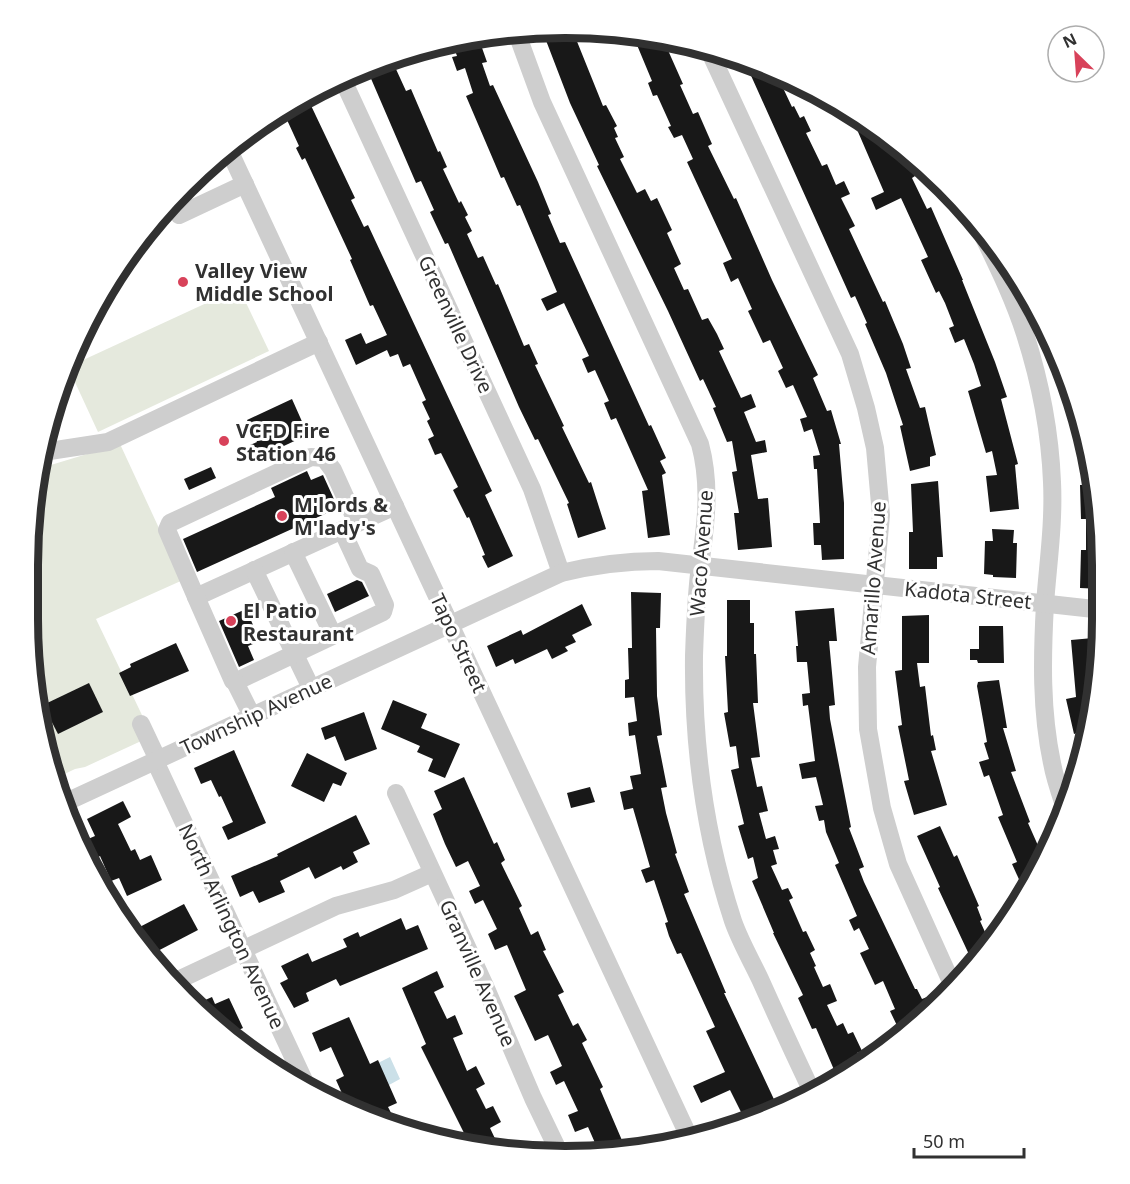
<svg xmlns="http://www.w3.org/2000/svg" width="1130" height="1184" viewBox="0 0 1130 1184" font-family="'Noto Sans',sans-serif">
	<style>
		.green { fill: #e5e9dd }
		.water { fill: #cbe0e8 }
		.building { fill: #181818 }
		.lines { fill: none; stroke-linecap: round; stroke-linejoin: round }
		.minor { stroke: #cecece; stroke-width: 18 }
		.poi-dot { fill: #d8425a; stroke: #fff; stroke-width: 2 }
		.labels { text-anchor: middle; dominant-baseline: central; stroke-width: 6; stroke-linejoin: round; paint-order: stroke }
		.poi-label { font-size: 20px; font-weight: bold; fill: #313131; stroke: #fff; text-anchor: start }
		.street-label { font-size: 20px; fill: #313131; stroke: #fff }
		.rim { fill: none; stroke: #313131; stroke-width: 8 }
	</style>
	<rect width="100%" height="100%" fill="#fff"/>
	<g class="green">
		<polygon points="239,288 269,351 98,432 68,367"/>
		<polygon points="120,444 183,580 96,619 152,736 85,767 75,769 54,779 37,724 27,619 41,468"/>
	</g>
	<polygon class="water" points="390,1057 400,1079 389,1085 378,1063"/>
	<g class="building">
		<polygon points="597,28 598,31 576,39 603,106 606,105 617,126 614,128 618,137 615,138 624,157 620,159 637,193 645,189 651,201 657,198 672,230 667,233 681,264 674,268 684,290 688,289 702,320 708,318 717,334 724,349 719,351 741,398 751,394 756,407 744,412 756,442 765,440 767,452 751,455 758,499 768,498 772,547 738,550 734,513 739,513 732,472 737,471 732,441 727,442 713,408 716,407 703,379 700,381 668,311 597,166 599,165 570,103 542,30"/>
		<polygon points="632,33 663,39 683,84 680,85 693,114 698,112 712,144 708,146 734,199 736,198 772,280 818,375 813,378 827,411 831,410 841,444 839,444 844,503 844,559 822,560 821,545 814,545 813,523 820,523 817,469 814,469 813,456 820,455 812,429 804,432 800,419 807,417 793,385 786,388 778,371 783,368 770,340 763,343 748,311 752,309 738,278 731,282 723,263 732,259 687,162 693,159 682,135 674,138 668,127 671,126 657,95 653,96 648,83 652,81"/>
		<polygon points="473,37 476,46 481,45 487,62 482,63 490,86 493,85 538,182 551,214 548,215 560,243 565,242 649,426 651,425 666,458 660,461 666,473 662,475 670,535 648,538 642,491 648,490 616,418 611,420 604,403 609,401 595,370 588,373 582,359 589,356 564,303 547,311 541,299 557,292 520,205 517,206 504,177 501,178 466,96 473,93 465,68 457,71 452,57 457,56 452,42"/>
		<polygon points="390,56 406,91 411,89 438,152 440,151 447,167 443,169 459,203 461,201 468,215 465,217 472,231 467,234 478,258 483,256 496,285 498,284 524,346 529,344 538,364 535,365 564,426 562,427 589,483 591,482 606,529 578,538 567,504 569,503 538,439 535,440 519,407 448,243 445,244 430,212 434,210 421,181 416,183 366,67"/>
		<polygon points="744,60 776,73 792,107 794,106 800,118 804,116 811,131 806,133 822,166 827,164 836,185 844,181 850,194 841,198 855,226 849,229 883,302 885,301 903,344 911,368 906,369 920,408 925,407 936,455 930,457 930,466 910,471 900,426 903,425 886,373 865,324 867,323 855,296 851,298"/>
		<polygon points="306,95 355,198 351,200 364,227 368,225 492,491 485,495 513,556 488,568 482,556 485,555 469,517 467,518 453,490 458,487 441,453 435,455 428,439 434,436 427,421 430,419 422,402 426,400 410,364 403,367 398,354 390,357 387,350 356,365 345,340 361,333 366,344 387,335 373,305 370,306 350,260 352,259 305,158 302,160 296,148 299,146 282,109"/>
		<polygon points="849,111 890,136 894,147 900,145 901,146 915,176 912,178 927,209 931,207 963,280 962,280 995,362 1007,397 1001,399 1018,464 1015,465 1019,509 990,512 986,476 997,475 992,451 986,453 968,391 981,386 974,364 964,339 955,343 949,328 954,326 945,303 939,291 936,293 921,260 928,257 901,198 876,210 871,198 884,192"/>
		<polygon points="292,399 304,426 299,428 303,437 256,459 250,445 257,442 247,420"/>
		<polygon points="1086,443 1098,495 1102,589 1080,588 1081,550 1086,550 1086,519 1081,519 1080,485 1084,485 1078,445"/>
		<polygon points="211,467 216,478 189,490 184,479"/>
		<polygon points="307,471 311,480 323,475 338,508 197,572 183,539 275,497 271,488"/>
		<polygon points="938,481 943,557 937,557 937,569 909,569 909,532 913,532 911,484"/>
		<polygon points="992,529 1014,530 1013,543 1017,543 1016,578 993,577 993,575 984,574 985,541 993,541"/>
		<polygon points="357,580 362,582 369,596 335,612 327,594"/>
		<polygon points="631,592 661,593 660,628 656,628 657,696 662,735 657,736 667,787 661,788 666,813 677,853 675,854 689,892 684,894 726,993 724,993 779,1110 752,1122 749,1116 744,1118 730,1090 701,1103 693,1086 725,1072 706,1031 715,1027 681,953 677,954 669,936 665,923 668,922 654,880 646,883 641,870 650,867 633,808 624,810 620,792 633,789 630,776 641,774 635,735 629,736 628,723 637,721 634,697 625,698 625,680 629,679 628,648 632,648"/>
		<polygon points="727,600 750,600 750,623 754,623 754,654 756,654 758,703 753,703 760,757 751,758 757,787 762,786 768,811 759,813 766,839 775,836 779,849 773,850 777,864 771,866 782,890 788,888 793,898 789,900 803,932 806,931 815,950 810,953 816,966 814,967 823,987 830,984 837,1001 827,1005 837,1026 843,1023 848,1034 853,1032 862,1051 857,1053 862,1065 838,1079 816,1028 812,1029 798,998 803,995 773,933 774,933 752,881 758,878 753,857 748,859 738,826 744,824 731,770 739,768 736,746 730,747 724,713 728,712 725,656 727,656"/>
		<polygon points="582,604 592,625 572,635 576,642 565,647 568,651 552,659 547,649 515,664 513,659 496,667 487,646 521,630 523,635"/>
		<polygon points="834,608 837,641 829,641 835,705 829,706 830,719 851,827 849,828 864,867 859,869 864,882 915,989 917,989 922,999 927,997 933,1009 920,1023 902,1036 890,1011 895,1009 883,981 875,985 860,953 869,949 859,928 854,931 849,920 857,916 835,865 839,863 826,832 824,820 819,821 815,806 823,805 816,777 802,779 799,764 815,761 808,705 803,706 802,694 810,693 807,662 797,662 796,646 798,646 795,611"/>
		<polygon points="246,609 260,641 248,646 254,660 239,667 219,621"/>
		<polygon points="929,615 929,663 917,663 920,687 925,686 931,736 933,735 936,750 931,751 947,805 914,815 904,781 909,780 898,726 902,725 895,671 902,670 902,616"/>
		<polygon points="979,626 1003,626 1004,663 978,663 977,660 970,660 970,649 979,649"/>
		<polygon points="1093,638 1094,651 1100,651 1096,687 1089,687 1094,712 1093,724 1084,752 1080,732 1074,734 1066,699 1076,697 1071,640"/>
		<polygon points="176,643 189,671 130,696 119,673 131,667 130,664"/>
		<polygon points="999,680 1007,728 1003,728 1016,771 1011,772 1030,822 1028,823 1044,859 1032,882 1022,886 1012,864 1017,862 998,817 1003,815 989,775 984,777 979,762 989,759 984,743 987,742 977,686 978,682"/>
		<polygon points="89,683 103,712 58,734 43,705"/>
		<polygon points="393,700 427,714 421,728 460,744 445,778 428,771 433,759 417,752 420,746 381,729"/>
		<polygon points="364,712 377,749 345,761 335,736 325,740 321,728"/>
		<polygon points="234,750 266,823 228,840 222,827 233,822 221,796 219,797 211,780 201,784 194,768"/>
		<polygon points="307,753 347,773 341,786 333,783 324,802 291,786"/>
		<polygon points="464,777 494,844 497,842 505,860 501,863 522,906 519,908 531,935 538,931 546,950 543,951 564,992 558,995 573,1026 578,1023 587,1040 582,1043 603,1087 600,1089 627,1152 599,1152 588,1127 575,1132 568,1115 578,1111 564,1081 556,1085 550,1072 562,1066 548,1035 535,1041 514,996 526,990 507,945 495,950 488,934 497,929 483,900 475,904 469,891 480,886 468,861 456,867 445,844 433,814 442,809 434,791"/>
		<polygon points="590,787 595,802 571,808 567,793"/>
		<polygon points="123,801 131,817 118,824 131,851 135,849 140,860 151,855 162,880 127,896 119,878 111,881 100,856 97,858 88,839 95,836 87,819"/>
		<polygon points="356,815 370,844 353,852 358,862 343,870 341,866 315,879 309,867 280,881 285,892 259,903 253,891 240,897 231,876 278,856 277,854"/>
		<polygon points="940,826 954,857 957,855 979,906 977,907 982,920 980,921 990,943 973,963 938,888 940,887 917,836"/>
		<polygon points="184,904 198,930 150,955 130,932"/>
		<polygon points="401,918 406,930 418,925 428,949 340,986 336,979 306,993 309,1001 294,1008 280,983 288,979 281,966 308,953 312,962 347,947 343,939 358,932 360,937"/>
		<polygon points="437,971 444,987 434,992 447,1019 455,1015 463,1034 453,1038 467,1071 476,1066 485,1084 476,1089 486,1109 493,1106 501,1122 490,1128 499,1147 490,1151 451,1142 465,1135 421,1047 426,1044 402,988"/>
		<polygon points="212,997 215,1004 229,998 243,1028 227,1035 210,1023 194,1005"/>
		<polygon points="349,1017 370,1064 378,1060 397,1103 388,1107 400,1130 349,1109 336,1080 344,1076 331,1047 320,1052 312,1033"/>
	</g>
	<g class="lines">
		<g class="minor">
			<path d="M 516,31 L 542,102 L 700,444 C 711,485 706,524 700,566 C 696,595 695,627 694,656 C 693,745 705,836 733,921 C 740,941 751,960 760,979 C 777,1017 795,1056 813,1094"/>
			<polyline points="707,46 850,354 866,408 875,448 881,515 867,667 868,729 882,808 898,864 953,986"/>
			<polyline points="342,78 532,489 561,573"/>
			<polyline points="228,148 690,1139"/>
			<polyline points="179,215 245,184"/>
			<path d="M 974,217 C 992,255 1012,293 1025,334 C 1040,381 1050,432 1052,482 C 1054,523 1048,563 1045,604 C 1042,658 1041,711 1052,763 C 1055,780 1061,796 1066,811"/>
			<polyline points="43,452 108,442 319,342"/>
			<polyline points="357,523 333,470 324,458 311,457 170,523 167,530 196,597 395,506"/>
			<polyline points="293,552 333,635"/>
			<polyline points="254,570 311,688"/>
			<polyline points="196,597 233,681 235,682 383,612 385,605 371,574 360,569 342,530"/>
			<polyline points="235,682 252,716"/>
			<polyline points="141,724 158,760"/>
			<polyline points="155,761 309,1091"/>
			<polyline points="396,793 485,986 533,1098 559,1152"/>
			<path d="M 62,804 L 561,573 C 594,565 624,561 658,561 L 1103,610"/>
			<polyline points="174,982 336,906 394,890 432,873"/>
		</g>
	</g>
	<g class="poi-dot">
		<circle cx="183" cy="282" r="6"/>
		<circle cx="224" cy="441" r="6"/>
		<circle cx="282" cy="516" r="6"/>
		<circle cx="231" cy="621" r="6"/>
	</g>
	<g class="labels">
		<g class="poi-label">
			<text x="195" y="270">Valley View<tspan x="195" dy="23">Middle School</tspan></text>
			<text x="236" y="430">VCFD Fire<tspan x="236" dy="23">Station 46</tspan></text>
			<text x="294" y="504">M'lords &amp;<tspan x="294" dy="23">M'lady's</tspan></text>
			<text x="243" y="610">El Patio<tspan x="243" dy="23">Restaurant</tspan></text>
		</g>
		<g class="street-label">
			<text transform="translate(456 324) rotate(65)">Greenville Drive</text>
			<text transform="translate(701 553) rotate(-86)">Waco Avenue</text>
			<text transform="translate(873 578) rotate(-86)">Amarillo Avenue</text>
			<text transform="translate(968 595) rotate(6)">Kadota Street</text>
			<text transform="translate(459 643) rotate(65)">Tapo Street</text>
			<text transform="translate(256 714) rotate(-25)">Township Avenue</text>
			<text transform="translate(232 926) rotate(65)">North Arlington Avenue</text>
			<text transform="translate(478 973) rotate(66)">Granville Avenue</text>
		</g>
	</g>
	<path d="M0 0H1130V1184H0ZM565 38H565A527 527 0 0 1 1092 565V619A527 527 0 0 1 565 1146H565A527 527 0 0 1 38 619V565A527 527 0 0 1 565 38Z" fill="#fff" fill-rule="evenodd"/>
	<path class="rim" d="M565 38H565A527 527 0 0 1 1092 565V619A527 527 0 0 1 565 1146H565A527 527 0 0 1 38 619V565A527 527 0 0 1 565 38Z"/>
	<g transform="translate(1076 54) rotate(335)"><circle r="28" fill="#ffffff" stroke="#adadad" stroke-width="1.5"/>
	<path d="M0-4.5L10 22L0 15L-10 22Z" fill="#d8425a"/>
	<text y="-9" font-size="16" font-weight="bold" text-anchor="middle" fill="#313131">N</text>
	</g>
	<path d="M914 1148v9h110v-9" fill="none" stroke="#313131" stroke-width="3"/>
	<text x="923" y="1148" font-size="18" fill="#313131" stroke="#ffffff" stroke-width="4.5" paint-order="stroke">50 m</text>
</svg>
